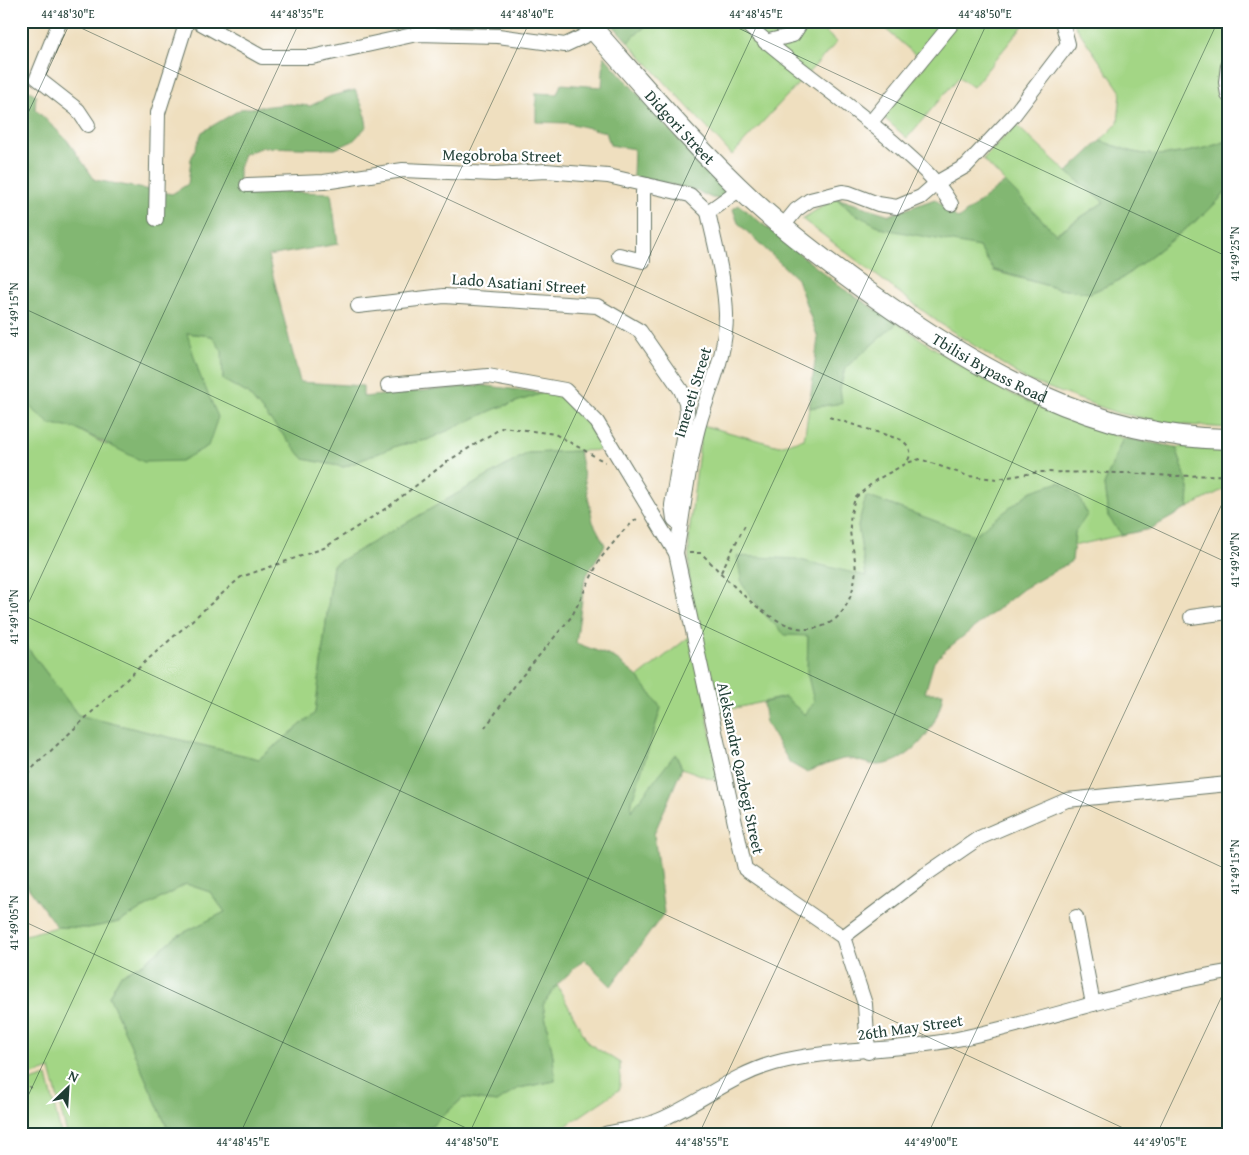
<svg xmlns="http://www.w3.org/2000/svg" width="1249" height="1155" viewBox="0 0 1249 1155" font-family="'Gentium Book Plus',serif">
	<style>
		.green { fill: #a3d685; stroke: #618a5c }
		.forest { fill: #82b772; stroke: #507a53 }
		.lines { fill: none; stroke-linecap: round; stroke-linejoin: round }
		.minor-casing { stroke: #687665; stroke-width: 16 }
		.highway-casing { stroke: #687665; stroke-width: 22 }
		.path { stroke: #687665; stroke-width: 2; stroke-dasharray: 4 4; stroke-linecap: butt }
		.minor { stroke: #fff; stroke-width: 14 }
		.highway { stroke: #fff; stroke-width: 20 }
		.ticks { fill: none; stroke: #1f3d34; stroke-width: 1; stroke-opacity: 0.45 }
		.labels { text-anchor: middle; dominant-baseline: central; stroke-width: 4.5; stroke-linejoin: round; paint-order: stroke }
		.street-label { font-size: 16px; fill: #1f3d34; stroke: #fff }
		.neatline { fill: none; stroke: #1f3d34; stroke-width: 2 }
		.ticks-label { font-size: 12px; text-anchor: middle; fill: #1f3d34 }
	</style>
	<rect width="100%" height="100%" fill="#fff"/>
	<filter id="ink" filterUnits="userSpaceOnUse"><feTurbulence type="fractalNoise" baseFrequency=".02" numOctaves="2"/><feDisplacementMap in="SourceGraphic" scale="10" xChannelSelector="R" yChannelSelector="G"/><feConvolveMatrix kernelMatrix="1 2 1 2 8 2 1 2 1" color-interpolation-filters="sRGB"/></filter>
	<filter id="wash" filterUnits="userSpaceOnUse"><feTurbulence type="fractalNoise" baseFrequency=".0096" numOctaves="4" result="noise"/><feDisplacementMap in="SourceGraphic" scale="20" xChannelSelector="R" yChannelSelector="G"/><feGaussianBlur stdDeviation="1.12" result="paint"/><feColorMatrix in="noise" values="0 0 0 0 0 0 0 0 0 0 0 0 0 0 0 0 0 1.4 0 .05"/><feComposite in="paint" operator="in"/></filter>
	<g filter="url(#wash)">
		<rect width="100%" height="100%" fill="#efdfbf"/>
		<g class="green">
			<polygon points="651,21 813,21 837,42 732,155 628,42"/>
			<polygon points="887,21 1026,21 1026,22 973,87 959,77 907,138 883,117 926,64 882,26"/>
			<path d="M 1072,21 L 1228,21 L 1228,144 L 1227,141 C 1199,151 1163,159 1134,152 C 1122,149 1111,144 1100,141 L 1118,123 L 1121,92 Z"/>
			<polygon points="1016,125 1067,172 1104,202 1055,234 983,159"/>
			<polygon points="1228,190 1228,428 1173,424 1117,413 1027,380 938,322 802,219 836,198 853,213 979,247 994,271 1059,289 1090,293 1120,280 1206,213"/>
			<path d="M 897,323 C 927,343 956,364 988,381 C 1030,405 1076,424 1123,438 L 1104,485 L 1108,516 L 1122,535 L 1073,546 L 1075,532 L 974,535 L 866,496 L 858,526 L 866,576 L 842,572 L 808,636 L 807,672 L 815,702 L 805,715 L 785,697 L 718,712 L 706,711 L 720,782 L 682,768 L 676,755 L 631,812 L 632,801 L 661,708 L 638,677 L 689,637 L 689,534 L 702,425 L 779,446 L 804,439 L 809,408 L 842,403 L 840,389 L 845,368 Z"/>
			<polygon points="186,333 212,336 223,351 223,380 247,393 304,459 344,467 399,445 427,440 495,409 543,393 566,398 592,425 607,450 528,453 333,565 315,713 259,759 78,715 21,639 21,378 51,425 75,428 106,445 199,373"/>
			<polygon points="1176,447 1228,447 1228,487 1188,508 1189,488"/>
			<polygon points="186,884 210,892 225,912 177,936 145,962 120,976 109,996 170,1134 67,1134 50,1069 21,1079 21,936 57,927 88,928 119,922"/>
			<polygon points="557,985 588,1043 620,1063 620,1089 554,1134 423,1134 463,1098 497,1102 519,1088 555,1081 553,1056 543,1005"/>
			<polygon points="47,1076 61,1134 21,1134 21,1084"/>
		</g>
		<g class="forest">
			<polygon points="609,21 651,21 628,42"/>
			<polygon points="604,56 728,195 722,199 712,198 694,190 633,176 634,149 610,145 606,132 568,123 536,122 536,93 557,94 561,84 602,87"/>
			<polygon points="21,86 36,95 35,109 67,140 95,180 172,194 188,184 191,159 202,132 241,109 289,104 310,106 331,96 355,90 364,110 367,126 353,141 335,149 263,147 244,154 239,168 239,190 331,193 338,244 268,256 300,382 363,386 363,397 480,385 543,393 495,409 427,440 399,445 344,467 304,459 247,393 223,380 222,351 212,336 187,333 199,373 218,417 208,446 181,461 144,462 75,428 51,425 30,407 21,378"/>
			<path d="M 1100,141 C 1111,144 1122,149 1134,152 C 1163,159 1199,151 1227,141 L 1228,190 L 1206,213 L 1120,280 L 1090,293 L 1059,289 L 994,270 L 979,247 L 884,229 L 853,213 L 836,198 L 890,215 L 935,199 L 958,219 L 1005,182 L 1056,234 L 1104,202 L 1067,172 Z"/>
			<polygon points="739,205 842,288 897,323 845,368 840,389 842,403 809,408 818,338 797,279 738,223 733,209"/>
			<polygon points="1123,438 1176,447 1189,488 1188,508 1150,529 1122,535 1108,516 1104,485"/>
			<polygon points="579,451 593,522 605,545 585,578 576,643 613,657 638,677 661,708 632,801 631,811 675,754 682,768 654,834 664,913 611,986 584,959 557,985 543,1005 553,1056 555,1081 519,1088 497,1102 463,1098 423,1134 170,1134 109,996 120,976 145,962 177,936 225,912 210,892 186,884 119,922 88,928 57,927 21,878 21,639 78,715 259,759 315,713 333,565 528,453"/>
			<path d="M 1060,482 L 1080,499 L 1087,515 L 1075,532 L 1072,561 L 1023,589 L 947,649 L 934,662 L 925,693 L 943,693 C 939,725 913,763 878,765 C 866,765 854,757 843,759 C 831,762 818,768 806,772 L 790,763 L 766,723 L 763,703 L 785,697 L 805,715 L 814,702 L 807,672 L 808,636 L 785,635 L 762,612 L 742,584 L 737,556 L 796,559 L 866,576 L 858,526 L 866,496 L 974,535 L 1032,491 Z"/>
		</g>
	</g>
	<g filter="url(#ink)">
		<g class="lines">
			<defs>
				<g id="minor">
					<polyline points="60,21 37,78 78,110 88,125"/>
					<polyline points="197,21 262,57 312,57 417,34 498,36 565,45 595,31"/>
					<path d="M 743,21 C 793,67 850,103 900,148 C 920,166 937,180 951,204"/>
					<polyline points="765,42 793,35 802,21"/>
					<polyline points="1228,66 1226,82 1228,95"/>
					<polyline points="871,122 954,21"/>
					<polyline points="247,185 324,182 403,170 494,174 546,171 608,176 690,195 708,212 740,189"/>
					<polyline points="156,219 158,113 187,21"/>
					<polyline points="783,226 796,210 810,200 842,192 849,193 878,204 897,207 921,197 938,182 966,166 1013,116 1068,44 1062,21"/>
					<polyline points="619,255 643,261 643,192 647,185"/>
					<polyline points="358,306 444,296 597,306 640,331 681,390 686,402 687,413 672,505 674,519 680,524"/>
					<polyline points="388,385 488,376 565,390 597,422 676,553 745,869 843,937"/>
					<path d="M 676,553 C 683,514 687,474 696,436 C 706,391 726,364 726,314 C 725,280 715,245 708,212"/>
					<polyline points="1191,617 1228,612"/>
					<polyline points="1076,917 1093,1004"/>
					<polyline points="843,937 925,875 979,838 1067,800 1228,784"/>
					<polyline points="843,937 865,1004 868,1052"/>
					<path d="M 605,1134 C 624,1130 642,1128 660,1120 C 700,1103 732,1075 775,1063 C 832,1048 894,1052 952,1040 C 1045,1022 1134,987 1228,972"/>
				</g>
				<g id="highway">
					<path id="s1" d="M 586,21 C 640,82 693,146 753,201 C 790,235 830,265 871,294 C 976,369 1095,438 1228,439"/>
				</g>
			</defs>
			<use href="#minor" class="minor-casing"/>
			<use href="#highway" class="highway-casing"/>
			<g class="path">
				<path d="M 829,417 L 902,440 C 910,447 913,452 907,462"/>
				<path d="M 689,553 L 701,553 C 731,582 786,651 831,622 C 846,613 853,593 855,577 C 858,559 849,541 850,524 C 850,515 853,506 855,498 L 876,480 L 907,463 L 920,459 L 968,476 L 997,479 L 1039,472 L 1127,473 L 1172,476 L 1228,475"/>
				<polyline points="721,572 745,525"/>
				<polyline points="485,728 518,681 572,616 600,559 624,530 639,517"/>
				<polyline points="21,779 146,661 241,577 324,548 388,507 448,461 503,427 555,434 605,462"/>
				<polyline points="21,1089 31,1087"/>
			</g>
			<use href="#minor" class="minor"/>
			<use href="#highway" class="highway"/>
		</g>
	</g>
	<path class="ticks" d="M 66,21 L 1228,563M 723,21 L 1228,257M 21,128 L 71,21M 21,307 L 1228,870M 21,614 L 1136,1134M 21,619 L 300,21M 21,920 L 479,1134M 21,1111 L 530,21M 240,1134 L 759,21M 469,1134 L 988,21M 699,1134 L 1218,21M 928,1134 L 1228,491M 1157,1134 L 1228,983"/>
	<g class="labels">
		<g class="street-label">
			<text stroke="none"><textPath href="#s1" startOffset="142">Didgori Street</textPath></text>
			<text transform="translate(502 155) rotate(1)">Megobroba Street</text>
			<text transform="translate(519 283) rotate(4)">Lado Asatiani Street</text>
			<text stroke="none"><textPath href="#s1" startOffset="536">Tbilisi Bypass Road</textPath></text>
			<text transform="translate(692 392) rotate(-73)">Imereti Street</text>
			<text transform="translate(741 768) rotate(78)">Aleksandre Qazbegi Street</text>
			<text transform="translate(910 1027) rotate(-8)">26th May Street</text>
		</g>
	</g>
	<rect width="1249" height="1155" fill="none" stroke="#fff" stroke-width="55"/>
	<g transform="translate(68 1088) rotate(25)" stroke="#ffffff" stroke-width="4" paint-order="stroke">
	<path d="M0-4L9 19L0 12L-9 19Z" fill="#1f3d34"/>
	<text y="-8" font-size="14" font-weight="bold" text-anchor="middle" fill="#1f3d34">N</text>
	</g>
	<rect x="28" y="28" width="1194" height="1100" class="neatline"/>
	<g class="ticks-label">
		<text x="68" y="18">44°48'30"E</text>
		<text x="297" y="18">44°48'35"E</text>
		<text x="527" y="18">44°48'40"E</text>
		<text x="756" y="18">44°48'45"E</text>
		<text x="985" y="18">44°48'50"E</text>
		<text transform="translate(1235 254) rotate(-90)" y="4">41°49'25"N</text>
		<text transform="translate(14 310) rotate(-90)" y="4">41°49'15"N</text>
		<text transform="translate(1235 560) rotate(-90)" y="4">41°49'20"N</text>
		<text transform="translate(14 617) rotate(-90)" y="4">41°49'10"N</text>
		<text transform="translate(1235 867) rotate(-90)" y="4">41°49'15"N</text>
		<text transform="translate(14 923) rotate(-90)" y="4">41°49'05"N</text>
		<text x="243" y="1146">44°48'45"E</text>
		<text x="472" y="1146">44°48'50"E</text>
		<text x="702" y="1146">44°48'55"E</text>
		<text x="931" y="1146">44°49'00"E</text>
		<text x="1160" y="1146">44°49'05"E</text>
	</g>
</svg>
